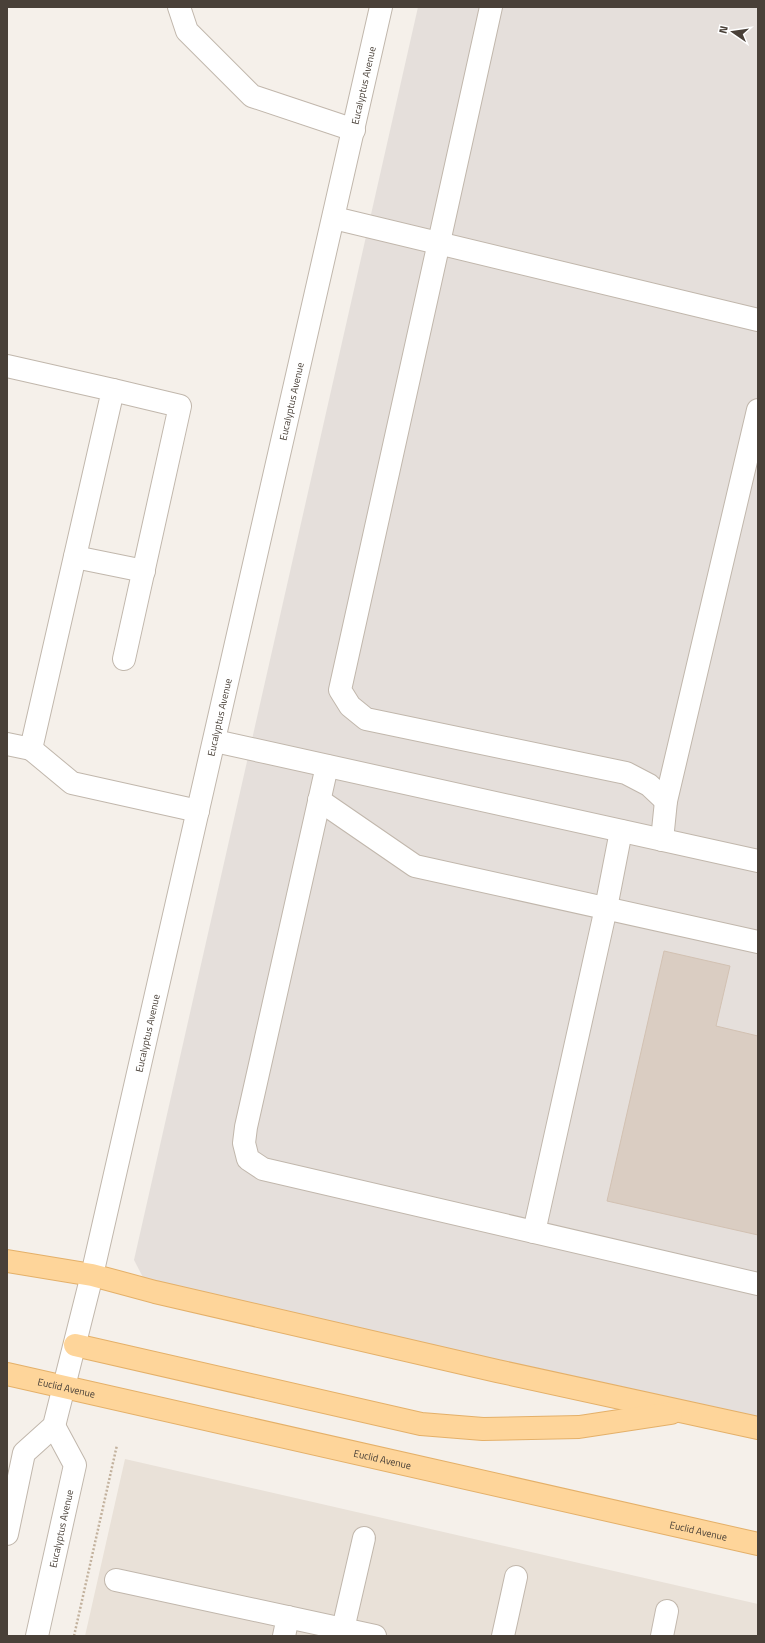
<svg xmlns="http://www.w3.org/2000/svg" width="765" height="1643" viewBox="0 0 765 1643" font-family="'Titillium Web',sans-serif">
	<style>
		.residential { fill: #e9e1d8 }
		.industrial { fill: #e5dfdb }
		.building { fill: #dacdc2; stroke: #d2c1b2 }
		.lines { fill: none; stroke-linecap: round; stroke-linejoin: round }
		.minor-casing { stroke: #c1b7ac; stroke-width: 24 }
		.major-casing { stroke: #e4b069; stroke-width: 24 }
		.path { stroke: #c2b19d; stroke-width: 2.5; stroke-dasharray: 2 2; stroke-linecap: butt }
		.minor { stroke: #fff; stroke-width: 22 }
		.major { stroke: #fed59a; stroke-width: 22 }
		.labels { text-anchor: middle; dominant-baseline: central; stroke-width: 3; stroke-linejoin: round; paint-order: stroke }
		.street-label { font-size: 10px; fill: #494038; stroke: #fff }
	</style>
	<rect width="100%" height="100%" fill="#f5f0ea"/>
	<polygon class="residential" points="125,1459 758,1604 758,1636 85,1636"/>
	<polygon class="industrial" points="418,7 758,7 758,1429 149,1289 134,1260"/>
	<polygon class="building" points="664,951 730,966 716,1026 758,1036 758,1235 607,1201"/>
	<g class="lines">
		<defs>
			<g id="minor">
				<polyline points="179,7 187,31 252,96 354,130"/>
				<polyline points="491,7 340,690 350,706 366,719 626,773 649,785 666,801"/>
				<polyline points="334,218 758,320"/>
				<polyline points="7,366 113,390 31,749 7,744"/>
				<polyline points="113,390 180,406 124,659"/>
				<polyline points="75,557 144,571"/>
				<polyline points="215,741 758,861"/>
				<polyline points="31,749 72,783 198,811"/>
				<polyline points="327,766 246,1127 244,1143 248,1159 263,1169 758,1284"/>
				<polyline points="319,800 415,866 758,942"/>
				<polyline points="662,840 666,801 758,410"/>
				<polyline points="534,1232 606,908 621,831"/>
				<path id="s1" d="M 7,1534 L 24,1453 L 54,1426 L 92,1275 L 381,7"/>
				<polyline points="116,1580 375,1636"/>
				<polyline points="343,1629 364,1538"/>
				<path id="s2" d="M 37,1636 L 75,1465 L 54,1426"/>
				<polyline points="284,1636 288,1617"/>
				<polyline points="503,1636 516,1577"/>
				<polyline points="662,1636 667,1611"/>
			</g>
			<g id="major">
				<polyline points="7,1261 92,1275 155,1292 497,1371 758,1428"/>
				<polyline points="75,1345 421,1424 483,1429 579,1427 671,1413"/>
				<path id="s3" d="M 7,1374 L 758,1544"/>
			</g>
		</defs>
		<use href="#minor" class="minor-casing"/>
		<use href="#major" class="major-casing"/>
		<polyline class="path" points="74,1636 117,1445"/>
		<use href="#minor" class="minor"/>
		<use href="#major" class="major"/>
	</g>
	<g class="labels">
		<g class="street-label">
			<text stroke="none"><textPath href="#s1" startOffset="1499">Eucalyptus Avenue</textPath></text>
			<text stroke="none"><textPath href="#s1" startOffset="1175">Eucalyptus Avenue</textPath></text>
			<text stroke="none"><textPath href="#s1" startOffset="851">Eucalyptus Avenue</textPath></text>
			<text stroke="none"><textPath href="#s1" startOffset="527">Eucalyptus Avenue</textPath></text>
			<text stroke="none"><textPath href="#s3" startOffset="61">Euclid Avenue</textPath></text>
			<text stroke="none"><textPath href="#s3" startOffset="385">Euclid Avenue</textPath></text>
			<text stroke="none"><textPath href="#s2" startOffset="110">Eucalyptus Avenue</textPath></text>
			<text stroke="none"><textPath href="#s3" startOffset="709">Euclid Avenue</textPath></text>
		</g>
	</g>
	<rect width="765" height="1643" fill="none" stroke="#494038" stroke-width="16"/>
	<g transform="translate(733 32) rotate(283)" stroke="#ffffff" stroke-width="3" paint-order="stroke">
	<path d="M0-3L7 15L0 10L-7 15Z" fill="#494038"/>
	<text y="-6" font-size="11" font-weight="bold" text-anchor="middle" fill="#494038">N</text>
	</g>
</svg>
